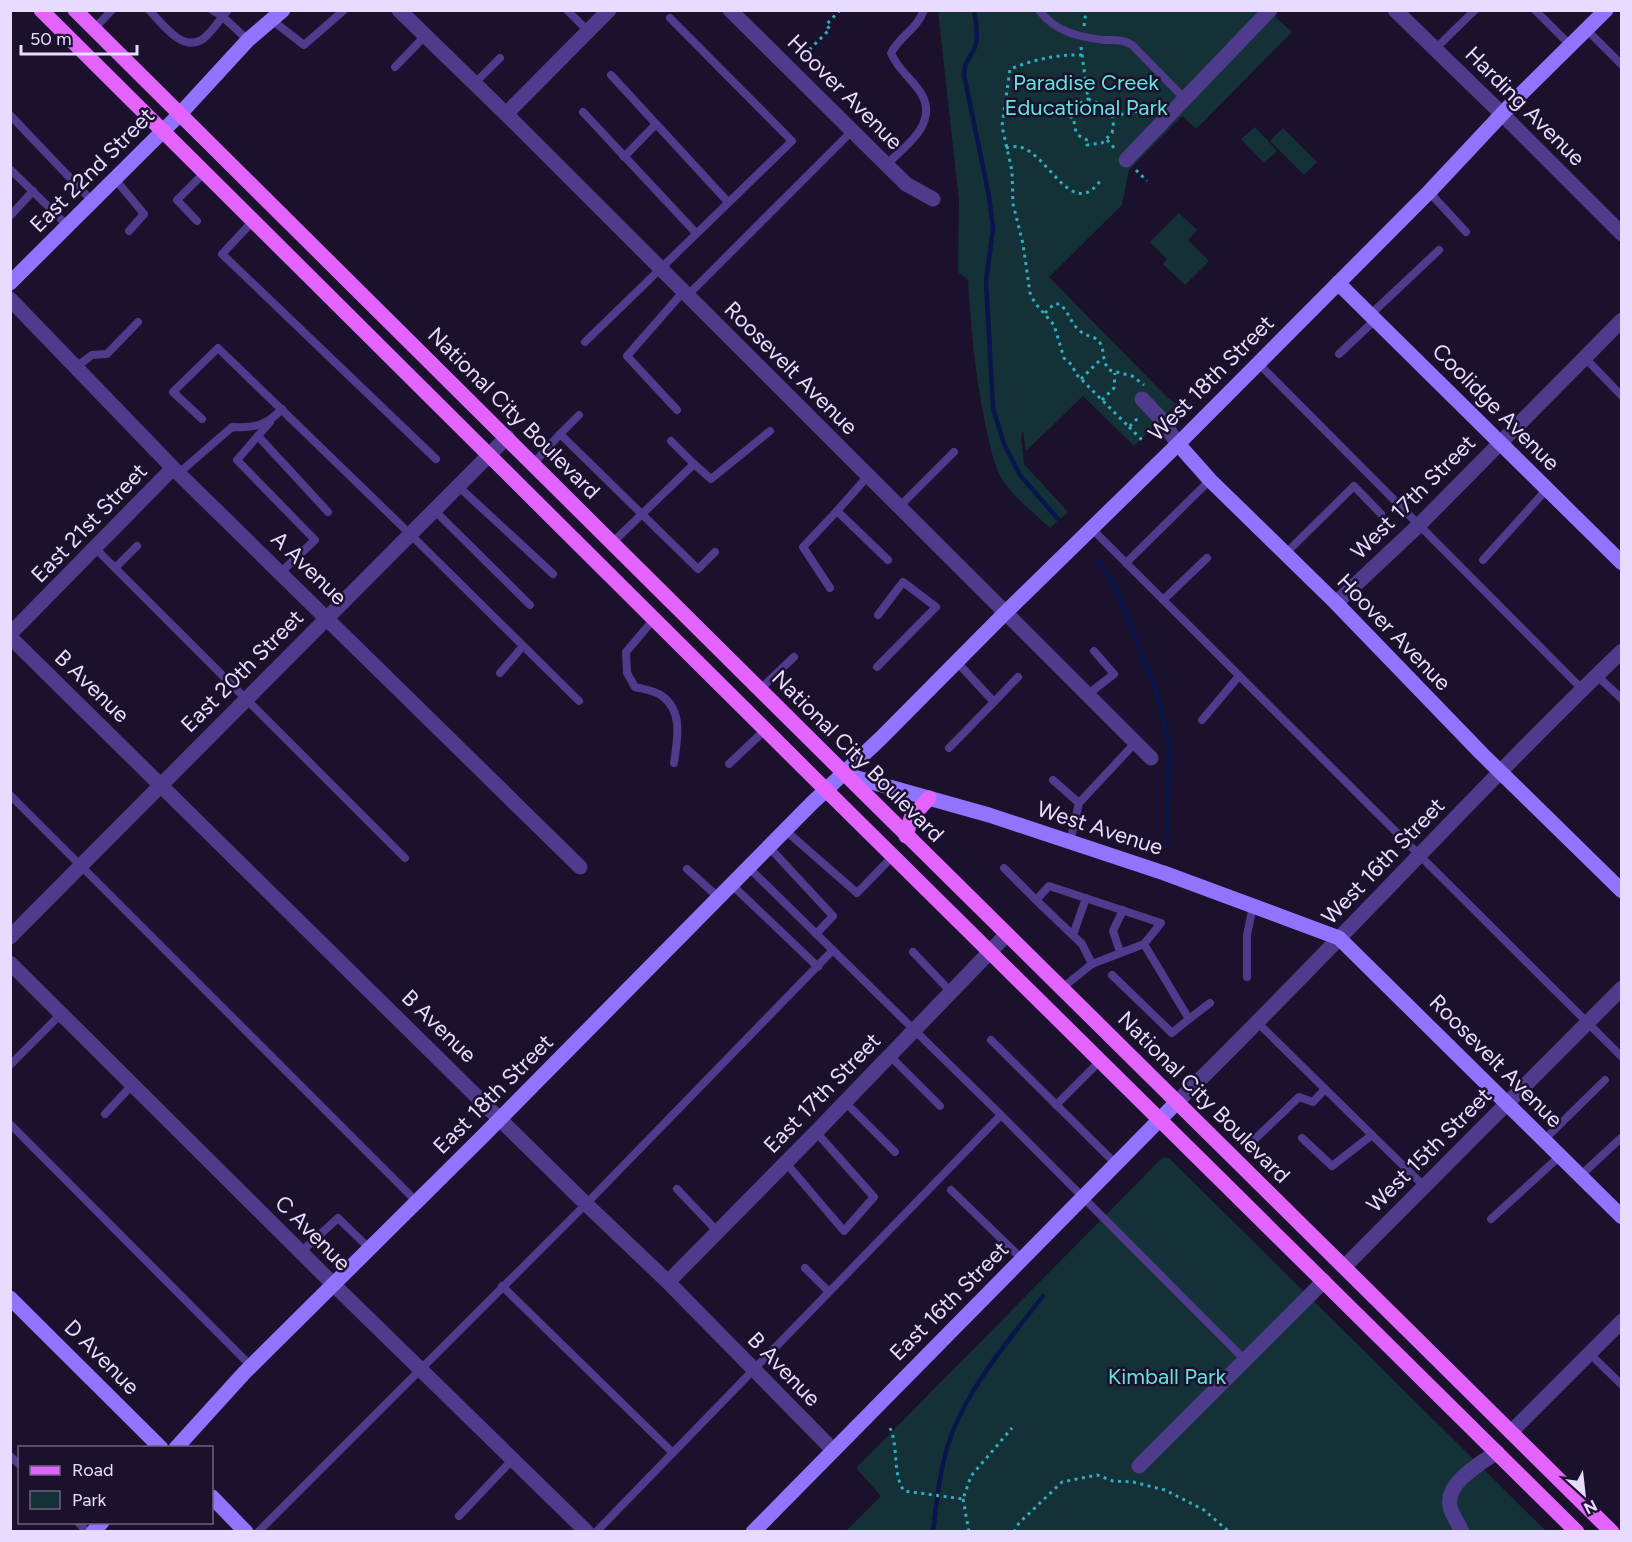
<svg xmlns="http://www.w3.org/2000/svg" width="1632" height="1542" viewBox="0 0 1632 1542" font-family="Figtree,sans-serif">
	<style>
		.green { fill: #143137 }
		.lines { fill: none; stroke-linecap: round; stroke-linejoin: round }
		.stream { stroke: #0a154c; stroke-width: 4.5 }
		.path { stroke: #2eaec1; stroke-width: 3; stroke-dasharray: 3 4.5; stroke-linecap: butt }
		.lane { stroke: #4e3b8c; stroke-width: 8 }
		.street { stroke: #4e3b8c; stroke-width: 15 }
		.secondary { stroke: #9273ff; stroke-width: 15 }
		.primary { stroke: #e363ff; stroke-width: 15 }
		.labels { text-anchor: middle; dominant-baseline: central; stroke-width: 5; stroke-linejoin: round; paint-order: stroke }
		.park-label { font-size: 22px; fill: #63e4dc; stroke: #1b112c }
		.street-label { font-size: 22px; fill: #e7dcff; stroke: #1b112c }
	</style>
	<rect width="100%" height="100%" fill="#1b112c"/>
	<g class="green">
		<path d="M 1225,10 L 1227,13 L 1229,10 L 1269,11 L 1292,32 L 1196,129 L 1182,116 L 1129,170 L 1122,205 L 1049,277 L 1168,398 L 1177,404 L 1134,446 L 1083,396 L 1026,451 L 1023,431 L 1021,438 L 1024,464 L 1068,512 L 1050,528 C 1034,513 1014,498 1002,479 C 992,461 989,441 985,422 C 975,375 971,328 968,280 L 958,272 L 959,201 L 938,11 Z"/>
		<polygon points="1255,127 1277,151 1264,163 1241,139"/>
		<polygon points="1283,128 1317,162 1304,175 1270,141"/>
		<polygon points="1179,213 1197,230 1188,240 1209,261 1185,285 1163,264 1167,259 1150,242"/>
		<polygon points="1163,1157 1170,1159 1546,1531 845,1532 881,1496 856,1468"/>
	</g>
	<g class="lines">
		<g class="stream">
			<path d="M 974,10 C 976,21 978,34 976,44 C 972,58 964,60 964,75 L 989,196 L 993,229 L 986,281 L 993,408 L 1004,444 L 1020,475 L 1058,519"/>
			<polyline points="1098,561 1116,588 1157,693 1169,745 1167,841"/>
			<path d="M 933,1532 C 937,1498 940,1464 953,1431 C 973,1381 1010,1339 1043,1296"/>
		</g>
		<g class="path">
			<polyline points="1084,26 1086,10"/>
			<polyline points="1081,47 1088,99"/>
			<polyline points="804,55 830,29 826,25 840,10"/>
			<path d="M 1082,55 C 1057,54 1033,60 1010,69 L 1002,126 L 1012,171 L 1013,204 L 1023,244 L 1030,293 L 1035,303 L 1054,325 L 1064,358 L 1072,365 L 1076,374 L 1129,427 L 1140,416"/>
			<path d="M 1088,99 C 1107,107 1117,109 1112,133 L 1102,143 L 1087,145 L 1088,140 C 1076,137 1074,129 1074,118 L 1068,116 L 1077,105 Z"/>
			<polyline points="1113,116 1155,108"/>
			<polyline points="1107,140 1116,150"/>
			<path d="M 1006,148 C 1010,147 1016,146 1020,147 C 1049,154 1073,224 1102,178"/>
			<polyline points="1136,170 1147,181"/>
			<path d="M 1045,313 L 1054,304 L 1060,304 C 1069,312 1071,324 1080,331 C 1086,337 1095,335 1100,343 C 1105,351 1101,359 1109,370 L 1132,376 L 1144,385"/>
			<polyline points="1081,379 1102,358"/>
			<polyline points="1102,400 1114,388 1115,373"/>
			<polyline points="1129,427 1144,442"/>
			<path d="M 890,1428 C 899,1448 892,1473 904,1491 L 963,1499 L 971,1476 L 1012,1428"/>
			<polyline points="963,1499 969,1532"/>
			<polyline points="1014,1532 1019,1523 1062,1482 1097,1475 1113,1481 1133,1482 1165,1490 1204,1510 1227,1530 1232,1532"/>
		</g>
		<g class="lane">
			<path d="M 149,10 C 162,23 182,53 203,39 C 212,32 220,19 228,10"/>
			<polyline points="212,10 223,17 248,40"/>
			<polyline points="567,10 589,32"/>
			<path d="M 1039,10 C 1055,32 1079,37 1104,40 C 1115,40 1123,39 1132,45 L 1185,99"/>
			<polyline points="1535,10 1570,45"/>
			<polyline points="273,21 304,45 343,11"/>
			<polyline points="94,29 112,10"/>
			<polyline points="1586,29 1622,65"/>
			<polyline points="1435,49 1475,10"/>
			<polyline points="395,67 425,36"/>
			<polyline points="611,75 728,202"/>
			<polyline points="474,84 500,58"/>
			<polyline points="583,112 696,233"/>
			<polyline points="10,115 92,201"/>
			<polyline points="624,157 656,124"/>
			<path d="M 886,165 C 904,147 938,125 922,95 C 914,80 899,72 891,53 C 900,36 917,29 924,10"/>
			<polyline points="10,169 68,226"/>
			<polyline points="115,179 144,214 129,231"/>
			<polyline points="1429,192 1466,232"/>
			<polyline points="10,216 33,191"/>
			<polyline points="197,221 177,200 204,173"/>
			<polyline points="253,221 222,254 436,459"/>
			<polyline points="687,296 852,131"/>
			<polyline points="1370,315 1439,250"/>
			<polyline points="585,342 792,141 670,18"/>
			<polyline points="1339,354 1375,320"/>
			<polyline points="1584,357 1622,396"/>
			<polyline points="1258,363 1582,689"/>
			<polyline points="76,367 92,355 107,354 138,322"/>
			<polyline points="677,410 627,356 683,292"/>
			<polyline points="579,415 560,434 698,569 715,552"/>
			<polyline points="202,419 173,392 218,348 410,534 579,701"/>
			<polyline points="270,422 237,460 315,540 281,572"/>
			<polyline points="258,436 328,512"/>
			<polyline points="671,441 694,464"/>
			<polyline points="533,464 560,434"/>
			<path d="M 179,473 L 232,427 C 254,428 266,426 282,409"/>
			<polyline points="868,476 837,511 888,560"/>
			<polyline points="458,486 553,574"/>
			<polyline points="899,507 954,452"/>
			<polyline points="434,510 530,605"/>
			<polyline points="1091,528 1622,1057"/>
			<polyline points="612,543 694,464 711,479 770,431"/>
			<polyline points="96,549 405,858"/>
			<polyline points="1285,554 1354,486 1381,514"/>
			<polyline points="1483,560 1547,489"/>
			<polyline points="1126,563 1210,480"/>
			<polyline points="115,568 137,546"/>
			<polyline points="830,588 803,547 837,511"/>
			<polyline points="1163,600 1207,558"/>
			<path d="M 654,619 L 626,652 L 627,673 L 635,687 C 643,689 656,691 662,696 C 684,712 677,740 674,763"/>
			<polyline points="877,667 936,607 903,582 878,615"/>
			<polyline points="500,673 523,646"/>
			<polyline points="1596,675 1622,699"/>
			<polyline points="759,690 794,657"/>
			<polyline points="1087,695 1114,674 1094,651"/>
			<polyline points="994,702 1018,677"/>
			<polyline points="1202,720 1239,676"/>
			<polyline points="949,748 994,702 957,662"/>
			<polyline points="729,764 765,730"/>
			<polyline points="1053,780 1079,803"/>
			<polyline points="10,795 417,1202"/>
			<polyline points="785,830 857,893 893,856"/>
			<polyline points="1070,842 1079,803 1135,743"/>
			<polyline points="769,847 833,916 816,934"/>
			<polyline points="748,867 1001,1115 1245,1360"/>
			<polyline points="1004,868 1036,900 1049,886 1161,923 1144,944"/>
			<polyline points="687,869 718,897"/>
			<polyline points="731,884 818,967"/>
			<polyline points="1036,900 1082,944 1092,964"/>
			<polyline points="1073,935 1086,898"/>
			<polyline points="913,952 951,992"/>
			<polyline points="1120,952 1113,931 1123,910"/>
			<polyline points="1112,975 1172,1033 1189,1019"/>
			<polyline points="1247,977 1247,935 1253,906"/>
			<polyline points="1062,988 1092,964 1144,944 1189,1019 1210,1003"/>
			<polyline points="1258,1023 1424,1186"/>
			<polyline points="991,1040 1116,1164"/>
			<polyline points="890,1056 940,1106"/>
			<polyline points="10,1065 61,1014"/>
			<polyline points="845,1102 895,1152"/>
			<polyline points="1056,1105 1101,1060"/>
			<polyline points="105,1114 133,1084"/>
			<polyline points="10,1124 251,1366"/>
			<polyline points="1302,1138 1332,1166 1372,1135"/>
			<polyline points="1255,1139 1299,1097 1313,1102 1325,1089"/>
			<polyline points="1544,1140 1605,1080"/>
			<polyline points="786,1163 844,1231 874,1197 816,1132"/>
			<polyline points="1580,1176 1622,1137"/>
			<polyline points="677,1189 718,1232"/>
			<polyline points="951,1190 1022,1259"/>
			<polyline points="1491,1219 1560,1156"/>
			<polyline points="301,1252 338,1218 370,1249"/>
			<polyline points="805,1268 829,1292"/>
			<polyline points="502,1286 673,1453"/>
			<polyline points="1589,1353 1622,1385"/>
			<polyline points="10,1456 20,1465"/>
			<polyline points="459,1516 513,1459"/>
			<polyline points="78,1522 87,1532"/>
			<polyline points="258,1532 586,1204 833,950"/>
			<polyline points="596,1532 1001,1115"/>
		</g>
		<g class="street">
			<polyline points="399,10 506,114 1151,758"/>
			<polyline points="730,10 906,184 933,199"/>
			<polyline points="1395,10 1502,114 1622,234"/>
			<polyline points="506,114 609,10"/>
			<polyline points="1126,160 1270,10"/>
			<polyline points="10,299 173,468 580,867"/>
			<polyline points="1142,399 1161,419 1178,444"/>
			<polyline points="1336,603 1420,524 1622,320"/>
			<polyline points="10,634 173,468"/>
			<polyline points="10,637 586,1204 668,1282 833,1450"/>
			<polyline points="10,937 507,437"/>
			<polyline points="10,963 334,1285 587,1532"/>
			<path d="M 1177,1102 C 1328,955 1470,797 1622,651"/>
			<polyline points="1344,1267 1622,988"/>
			<polyline points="668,1282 816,1132 1007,934"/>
			<polyline points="1511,1432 1622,1321"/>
			<polyline points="1139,1466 1324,1281"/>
			<path d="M 1462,1532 C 1459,1524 1451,1514 1450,1506 C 1445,1483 1481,1463 1497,1452"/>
		</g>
		<g class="secondary">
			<polyline points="10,283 180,114 248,40 283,10"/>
			<polyline points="1338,283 1622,563"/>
			<polyline points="1178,444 1210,480 1336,603 1482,754 1622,891"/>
			<polyline points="843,774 989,815 1164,873 1339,938 1622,1217"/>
			<polyline points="10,1298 161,1448"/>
			<polyline points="176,1448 245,1372 483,1136 811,804 881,738 1005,613 1178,444 1429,192 1519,96 1606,10"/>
			<polyline points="212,1497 246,1532"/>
			<polyline points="93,1532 102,1522"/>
			<polyline points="753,1532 1177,1102"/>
		</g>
		<g class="primary">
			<polyline points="41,10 826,790 1577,1532"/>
			<path d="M 75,10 C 586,519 1099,1025 1612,1532"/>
			<polyline points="906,836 911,818 929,798"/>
		</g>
	</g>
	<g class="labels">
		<g class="park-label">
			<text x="1086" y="82">Paradise Creek<tspan x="1086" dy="25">Educational Park</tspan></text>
			<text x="1167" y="1376">Kimball Park</text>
		</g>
		<g class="street-label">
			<text transform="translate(845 92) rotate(45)">Hoover Avenue</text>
			<text transform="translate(1525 106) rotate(45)">Harding Avenue</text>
			<text transform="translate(92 170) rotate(-45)">East 22nd Street</text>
			<text transform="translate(791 368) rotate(45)">Roosevelt Avenue</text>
			<text transform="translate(1211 378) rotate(-45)">West 18th Street</text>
			<text transform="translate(1496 407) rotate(45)">Coolidge Avenue</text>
			<text transform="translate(514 413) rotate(45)">National City Boulevard</text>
			<text transform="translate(1413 497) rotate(-45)">West 17th Street</text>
			<text transform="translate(89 523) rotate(-46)">East 21st Street</text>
			<text transform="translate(309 568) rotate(44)">A Avenue</text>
			<text transform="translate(1394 632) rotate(46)">Hoover Avenue</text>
			<text transform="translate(242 671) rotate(-45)">East 20th Street</text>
			<text transform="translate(92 686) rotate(44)">B Avenue</text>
			<text transform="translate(858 756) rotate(45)">National City Boulevard</text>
			<text transform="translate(1100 828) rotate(18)">West Avenue</text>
			<text transform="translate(1383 861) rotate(-46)">West 16th Street</text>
			<text transform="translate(439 1026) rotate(44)">B Avenue</text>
			<text transform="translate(1496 1061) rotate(45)">Roosevelt Avenue</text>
			<text transform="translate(822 1093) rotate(-46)">East 17th Street</text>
			<text transform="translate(493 1094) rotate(-45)">East 18th Street</text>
			<text transform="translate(1204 1097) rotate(45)">National City Boulevard</text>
			<text transform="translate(1429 1150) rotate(-45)">West 15th Street</text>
			<text transform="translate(313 1233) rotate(45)">C Avenue</text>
			<text transform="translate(949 1301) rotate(-45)">East 16th Street</text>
			<text transform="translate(102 1357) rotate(45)">D Avenue</text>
			<text transform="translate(784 1369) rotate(46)">B Avenue</text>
		</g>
	</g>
	<rect width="1632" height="1542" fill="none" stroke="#e7dcff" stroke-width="24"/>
	<rect x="18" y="1446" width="195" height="78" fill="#1b112c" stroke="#6d6280" stroke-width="1.5"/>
	<rect x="30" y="1466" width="30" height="9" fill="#e363ff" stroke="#6d6280" stroke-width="1.5"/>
	<text x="72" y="1476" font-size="18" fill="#e7dcff">Road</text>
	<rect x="30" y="1491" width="30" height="18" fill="#143137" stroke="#6d6280" stroke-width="1.5"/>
	<text x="72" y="1506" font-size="18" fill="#e7dcff">Park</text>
	<g transform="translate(1584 1494) rotate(153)" stroke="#1b112c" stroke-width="4.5" paint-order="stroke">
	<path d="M0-4.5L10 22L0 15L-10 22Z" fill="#e7dcff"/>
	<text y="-9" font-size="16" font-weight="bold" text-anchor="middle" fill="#e7dcff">N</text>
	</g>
	<path d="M21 45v9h116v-9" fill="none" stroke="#e7dcff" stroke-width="3"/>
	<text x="30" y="45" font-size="18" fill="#e7dcff" stroke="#1b112c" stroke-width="4.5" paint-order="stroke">50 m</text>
</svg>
